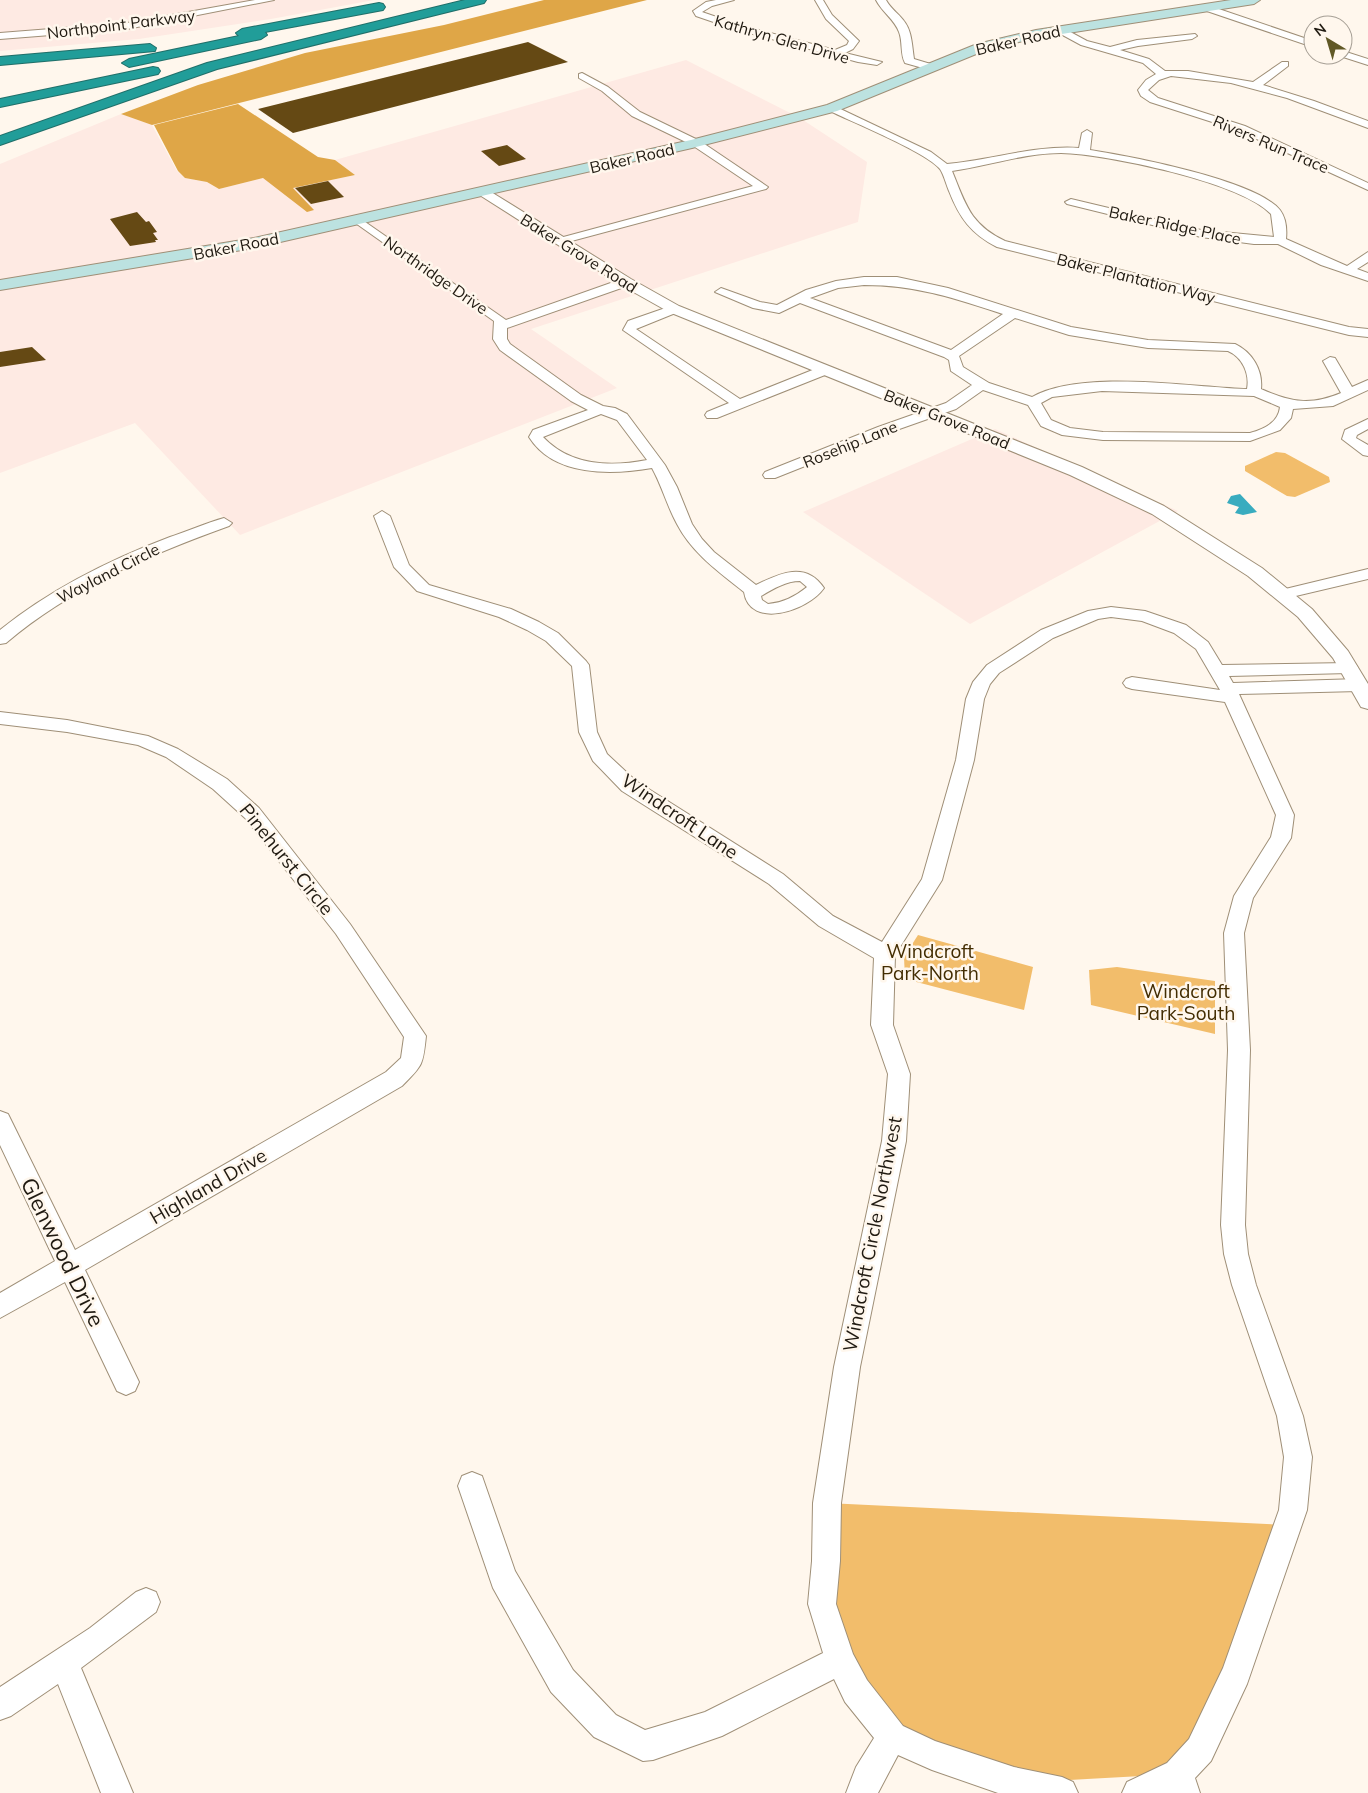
<svg xmlns="http://www.w3.org/2000/svg" width="1368" height="1793" viewBox="0 0 1368 1793" font-family="Mulish,sans-serif">
	<style>
		.commercial { fill: #feeae3 }
		.green { fill: #f2bd6b }
		.forest { fill: #dfa647 }
		.water { fill: #39acbf }
		.building { fill: #654914 }
		.lines { fill: none; stroke-linecap: round; stroke-linejoin: round }
		.minor-casing { stroke: #9f8f77; stroke-width: 2 }
		.tertiary-casing { stroke: #9f8f77; stroke-width: 2 }
		.secondary-casing { stroke: #9f8f77; stroke-width: 2 }
		.motorway-casing { stroke: #216f69; stroke-width: 2 }
		.minor { fill: #fff; fill-rule: evenodd }
		.tertiary { fill: #fff; fill-rule: evenodd }
		.secondary { fill: #bce2e0; fill-rule: evenodd }
		.motorway { fill: #219d99; fill-rule: evenodd }
		.labels { text-anchor: middle; dominant-baseline: central; stroke-width: 5; stroke-linejoin: round; paint-order: stroke }
		.far-street-label { font-size: 16px; fill: #201a11; stroke: #fff7ed }
		.street-label { font-size: 19px; fill: #201a11; stroke: #fff7ed }
		.park-label { font-size: 19px; fill: #432d02; stroke: #fff7ed }
		.near-street-label { font-size: 22px; fill: #201a11; stroke: #fff7ed }
	</style>
	<rect width="100%" height="100%" fill="#fff7ed"/>
	<g class="commercial">
		<polygon points="0,0 374,0 271,19 139,39 0,51"/>
		<polygon points="686,60 800,118 867,162 858,222 531,329 617,388 240,535 135,423 0,473 0,164 121,114 152,125 177,171 185,178 207,182 219,189 263,178 293,188 355,175 335,160"/>
		<polygon points="995,429 1178,511 970,624 803,512"/>
	</g>
	<g class="green">
		<polygon points="1276,452 1285,453 1329,477 1330,482 1295,497 1287,496 1245,471 1245,466"/>
		<polygon points="918,935 1033,967 1024,1010 905,979 904,957"/>
		<polygon points="1117,967 1215,981 1215,1034 1091,1005 1089,970"/>
		<polygon points="827,1503 1287,1525 1178,1774 1014,1783 892,1737 840,1660"/>
	</g>
	<g class="forest">
		<polygon points="544,0 647,0 152,125 121,114 198,85 305,53 444,25"/>
		<polygon points="238,104 318,157 335,160 355,175 293,188 314,210 307,212 263,178 219,189 207,182 185,178 178,171 154,125"/>
	</g>
	<polygon class="water" points="1240,494 1257,512 1243,515 1235,513 1239,507 1227,503 1231,496"/>
	<g class="building">
		<polygon points="528,42 568,62 293,133 258,109"/>
		<polygon points="507,145 526,159 499,166 481,151"/>
		<polygon points="328,181 344,197 311,204 295,188"/>
		<polygon points="137,212 146,222 149,221 157,232 153,233 158,240 155,240 156,242 130,246 110,219"/>
		<polygon points="32,347 46,360 0,367 0,352"/>
	</g>
	<g class="lines">
		<defs>
			<g id="minor">
				<polygon points="255,0 274,0 127,29 0,39 0,33 127,23"/>
				<polygon points="716,0 734,0 712,6 702,12 740,25 835,50 847,45 849,41 826,19 815,0 823,0 832,15 859,41 853,49 845,53 882,62 877,65 858,62 734,29 696,16 693,11 706,2"/>
				<polygon points="1201,5 1207,5 1313,41 1313,47 1201,9"/>
				<polygon points="1057,28 1063,28 1087,41 1110,47 1137,40 1195,34 1197,36 1192,39 1138,46 1120,50 1149,59 1165,71 1188,71 1253,82 1282,62 1288,62 1288,66 1263,85 1314,101 1368,121 1368,128 1287,98 1231,83 1171,76 1159,80 1148,90 1158,98 1245,126 1368,183 1368,190 1237,130 1150,102 1141,96 1138,90 1146,80 1156,74 1143,63 1081,45 1057,32"/>
				<polygon points="1343,51 1368,59 1368,65 1340,56 1343,55"/>
				<polygon points="582,73 608,87 640,112 700,141 768,187 766,189 564,243 556,243 556,239 753,186 692,145 632,116 602,91 579,78 579,74"/>
				<path d="M 832,105 L 931,152 L 947,164 C 992,160 1034,145 1079,148 L 1082,133 L 1087,130 L 1092,133 L 1090,150 C 1129,156 1256,180 1280,210 C 1286,218 1287,229 1286,239 L 1347,266 L 1368,252 L 1368,262 L 1357,269 L 1368,273 L 1368,281 L 1321,265 L 1278,244 L 1254,244 L 1201,237 L 1067,204 L 1065,202 L 1071,199 L 1201,230 L 1274,237 L 1271,214 C 1240,182 1107,154 1061,153 C 1024,153 988,166 952,171 C 966,205 970,224 1005,241 L 1349,327 L 1368,329 L 1368,337 L 1349,335 L 997,247 C 971,234 959,217 949,191 C 946,184 944,175 940,169 C 926,152 852,122 828,110 L 827,108 Z"/>
				<path d="M 358,217 L 506,320 L 622,279 L 630,279 L 632,282 L 630,285 L 507,328 L 507,339 L 510,344 L 581,395 L 603,406 L 615,408 L 627,414 L 665,465 L 677,487 L 692,524 L 702,539 L 714,552 L 756,585 C 780,573 806,561 824,588 C 808,611 750,630 744,592 C 719,572 692,553 677,524 C 667,506 662,486 652,468 C 612,475 554,477 529,437 L 533,430 L 588,410 L 571,401 L 500,350 L 493,339 L 494,321 L 354,222 L 352,220 ZM 601,414 L 617,420 L 647,460 C 611,467 570,466 543,437 ZM 800,581 L 807,587 C 796,596 783,603 768,604 L 762,600 L 761,596 C 773,589 786,581 800,581 Z"/>
				<path d="M 864,277 L 897,277 L 948,288 L 1071,327 L 1148,340 L 1235,344 C 1252,352 1263,370 1261,389 C 1291,402 1310,406 1341,393 L 1323,361 L 1330,357 L 1335,358 L 1352,387 L 1368,380 L 1368,390 L 1333,406 L 1293,409 L 1291,418 L 1280,430 L 1250,441 L 1103,440 L 1062,435 L 1041,426 L 1028,405 L 983,390 L 956,409 L 888,433 L 775,478 L 765,478 L 763,475 L 765,472 L 878,427 L 946,403 L 972,385 L 951,371 L 949,360 L 944,357 L 800,303 L 779,313 L 753,308 L 715,292 L 721,288 L 760,302 L 777,305 L 806,290 L 836,281 ZM 864,285 C 916,285 954,298 1003,314 L 951,350 L 810,298 L 838,288 ZM 1015,318 L 1069,335 L 1148,348 L 1228,351 C 1242,357 1250,373 1247,389 C 1189,387 1082,369 1032,397 L 989,383 L 963,367 L 959,356 ZM 1102,391 L 1254,396 L 1280,407 C 1278,423 1264,429 1250,433 L 1103,432 L 1070,428 L 1051,420 L 1041,403 L 1052,397 Z"/>
				<polygon points="674,305 680,309 678,312 636,329 740,399 820,367 830,367 832,370 830,373 717,418 707,418 705,415 707,412 729,403 623,330 628,321"/>
				<polygon points="1368,419 1368,429 1357,435 1356,438 1368,445 1368,456 1363,455 1342,439 1345,430"/>
				<polygon points="382,511 390,516 409,565 429,585 511,609 539,622 558,633 586,661 589,665 597,732 607,754 636,781 783,874 833,916 882,942 922,879 956,760 966,699 973,682 987,665 1041,630 1088,611 1111,607 1145,611 1186,625 1208,642 1222,665 1349,663 1355,664 1358,668 1355,672 1349,673 1229,676 1233,683 1359,679 1365,681 1368,685 1365,689 1359,691 1239,694 1294,815 1291,838 1253,898 1244,933 1250,1050 1245,1225 1248,1254 1256,1285 1303,1416 1312,1457 1307,1510 1247,1684 1211,1761 1195,1778 1200,1793 1122,1793 1127,1782 1167,1763 1189,1739 1223,1668 1279,1510 1284,1457 1277,1416 1232,1285 1224,1254 1221,1225 1228,1050 1224,933 1234,896 1271,837 1276,815 1225,702 1132,689 1126,687 1123,683 1126,679 1132,677 1220,690 1196,649 1174,633 1142,621 1111,617 1098,619 1053,638 999,673 990,684 984,699 974,760 942,880 895,955 893,1025 910,1074 906,1141 860,1367 841,1503 840,1561 836,1604 853,1654 867,1680 903,1726 935,1741 1014,1767 1062,1777 1073,1782 1078,1793 998,1793 932,1770 898,1755 878,1793 846,1793 856,1767 874,1738 845,1702 834,1679 722,1736 653,1760 643,1761 594,1737 551,1692 493,1588 458,1486 462,1476 472,1472 482,1476 515,1571 573,1670 616,1715 645,1730 705,1712 823,1653 808,1604 812,1561 813,1503 834,1367 882,1141 888,1074 871,1025 874,958 819,926 769,884 622,791 593,761 579,732 572,666 546,641 527,630 499,617 417,591 394,567 374,516"/>
				<path d="M 224,518 L 232,523 L 229,526 C 149,555 72,587 6,643 L 0,644 L 0,630 C 51,589 109,560 170,537 C 188,531 206,523 224,518 Z"/>
				<polygon points="1368,569 1368,579 1283,599 1275,594 1277,591"/>
				<path d="M 0,712 L 67,720 L 148,736 L 178,749 L 227,779 L 259,808 L 350,924 L 426,1036 C 423,1065 423,1065 402,1086 L 85,1270 L 139,1382 L 135,1391 L 126,1395 L 117,1391 L 65,1282 L 0,1318 L 0,1293 L 55,1261 L 0,1145 L 0,1111 L 8,1114 L 75,1250 L 386,1072 L 401,1058 L 404,1037 L 336,934 L 245,818 L 213,789 L 166,757 L 138,745 L 67,732 L 0,724 Z"/>
				<polygon points="146,1588 156,1592 160,1602 156,1612 81,1668 133,1793 101,1793 58,1684 11,1716 0,1720 0,1687 90,1628 136,1592"/>
			</g>
			<g id="tertiary">
				<path d="M 876,0 L 886,0 C 891,9 898,13 904,21 C 912,31 912,46 914,59 L 934,65 L 934,69 L 930,70 L 905,63 C 900,54 903,42 899,32 C 895,20 882,12 876,0 Z"/>
				<polygon points="483,187 631,279 679,306 1082,467 1164,506 1262,568 1312,609 1348,651 1368,684 1368,709 1361,707 1333,658 1298,617 1248,576 1152,514 1070,475 669,312 621,285 478,194 476,191"/>
			</g>
			<polygon id="secondary" points="1231,0 1260,0 1254,4 1036,38 986,50 837,111 692,148 254,248 0,290 0,280 254,238 691,140 827,105 977,44 1036,30"/>
			<g id="motorway">
				<polygon points="465,0 486,0 484,3 217,69 0,145 0,136 207,63"/>
				<polygon points="379,3 383,4 385,7 383,10 265,32 267,35 261,39 129,67 122,63 129,59 239,36 236,33 242,29"/>
				<polygon points="150,44 156,48 155,51 0,65 0,57"/>
				<polygon points="153,67 158,68 160,71 158,74 0,107 0,99"/>
			</g>
		</defs>
		<use href="#minor" class="minor-casing"/>
		<use href="#tertiary" class="tertiary-casing"/>
		<use href="#secondary" class="secondary-casing"/>
		<use href="#motorway" class="motorway-casing"/>
		<use href="#minor" class="minor"/>
		<use href="#tertiary" class="tertiary"/>
		<use href="#secondary" class="secondary"/>
		<use href="#motorway" class="motorway"/>
	</g>
	<g class="labels">
		<g class="far-street-label">
			<text transform="translate(121 24) rotate(-7)">Northpoint Parkway</text>
			<text transform="translate(782 39) rotate(16)">Kathryn Glen Drive</text>
			<text transform="translate(1018 40) rotate(-13)">Baker Road</text>
			<text transform="translate(1271 144) rotate(23)">Rivers Run Trace</text>
			<text transform="translate(632 158) rotate(-13)">Baker Road</text>
			<text transform="translate(1175 225) rotate(12)">Baker Ridge Place</text>
			<text transform="translate(236 246) rotate(-11)">Baker Road</text>
			<text transform="translate(579 253) rotate(32)">Baker Grove Road</text>
			<text transform="translate(436 275) rotate(35)">Northridge Drive</text>
			<text transform="translate(1136 278) rotate(14)">Baker Plantation Way</text>
			<text transform="translate(947 419) rotate(22)">Baker Grove Road</text>
			<text transform="translate(850 444) rotate(-22)">Rosehip Lane</text>
			<text transform="translate(108 573) rotate(-27)">Wayland Circle</text>
		</g>
		<g class="street-label">
			<text transform="translate(680 816) rotate(34)">Windcroft Lane</text>
			<text transform="translate(287 859) rotate(51)">Pinehurst Circle</text>
			<text transform="translate(208 1186) rotate(-30)">Highland Drive</text>
			<text transform="translate(872 1234) rotate(-79)">Windcroft Circle Northwest</text>
		</g>
		<g class="park-label">
			<text x="930" y="951">Windcroft<tspan x="930" dy="22">Park-North</tspan></text>
			<text x="1186" y="991">Windcroft<tspan x="1186" dy="22">Park-South</tspan></text>
		</g>
		<g class="near-street-label">
			<text transform="translate(63 1252) rotate(64)">Glenwood Drive</text>
		</g>
	</g>
	<g transform="translate(1328 40) rotate(322)"><circle r="24" fill="#fff7ed" stroke="#a69f95"/>
	<path d="M0-4L9 19L0 12L-9 19Z" fill="#605825"/>
	<text y="-8" font-size="14" font-weight="bold" text-anchor="middle" fill="#201a11">N</text>
	</g>
</svg>
